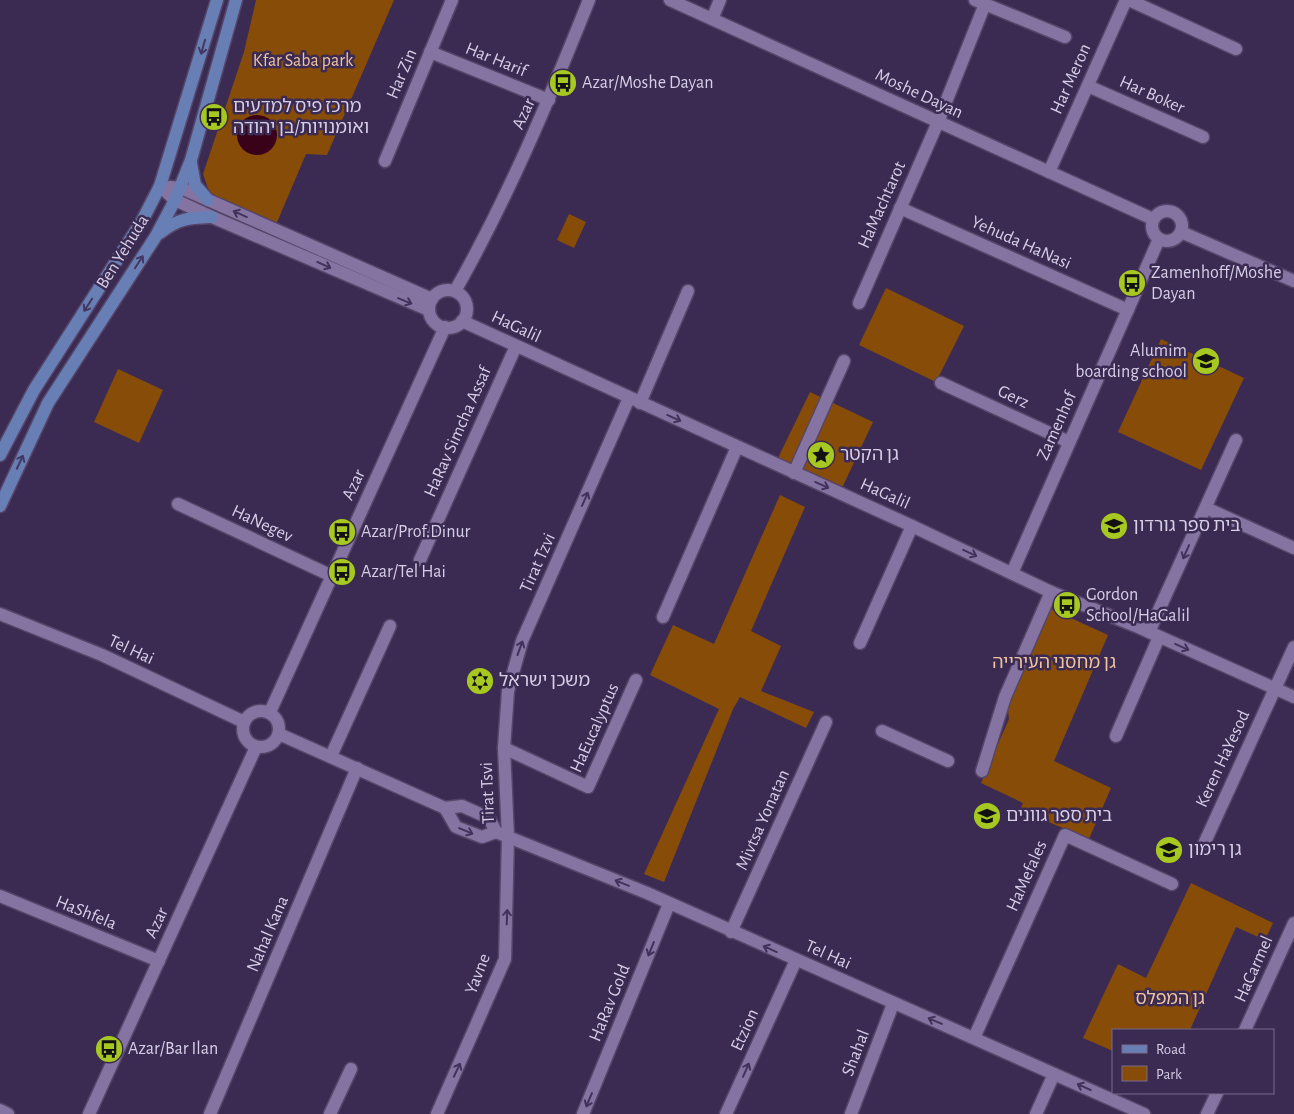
<svg xmlns="http://www.w3.org/2000/svg" width="1294" height="1114" viewBox="0 0 1294 1114" font-family="'Alegreya Sans','Noto Sans Hebrew',sans-serif">
	<style>
		.green { fill: #874c07 }
		.water { fill: #390219 }
		.lines { fill: none; stroke-linecap: round; stroke-linejoin: round }
		.minor-casing { stroke: #554669; stroke-width: 15 }
		.tertiary-casing { stroke: #554669; stroke-width: 15 }
		.secondary-casing { stroke: #554669; stroke-width: 15 }
		.minor { stroke: #8574a2; stroke-width: 12 }
		.tertiary { stroke: #8574a2; stroke-width: 12 }
		.secondary { stroke: #687fb5; stroke-width: 12 }
		.oneway { stroke: #423862 }
		.oneway2 { stroke: #42325b }
		.labels { text-anchor: middle; dominant-baseline: central; stroke-width: 5; stroke-linejoin: round; paint-order: stroke }
		.street-label { font-size: 18px; fill: #d6cde6; stroke: #3b2b53 }
		.park-label { font-size: 18px; fill: #efc39e; stroke: #3b2b53 }
		.poi-label { font-size: 18px; fill: #d6cde6; stroke: #3b2b53; text-anchor: start }
	</style>
	<rect width="100%" height="100%" fill="#3b2b53"/>
	<g class="green">
		<polygon points="256,0 394,0 327,155 306,154 275,227 211,197 203,174 244,52"/>
		<polygon points="569,214 586,222 574,248 557,240"/>
		<polygon points="886,288 964,326 936,382 859,345"/>
		<polygon points="1161,339 1244,378 1201,470 1118,432"/>
		<polygon points="118,369 163,390 139,443 94,422"/>
		<polygon points="810,392 873,422 842,488 778,458"/>
		<polygon points="780,495 805,507 751,631 781,646 761,691 814,712 806,728 740,697 733,709 664,882 644,874 719,709 650,675 673,625 714,644"/>
		<polygon points="1038,603 1108,635 1054,761 1111,788 1089,839 1020,810 1023,803 981,783 1009,719 1005,684"/>
		<polygon points="1191,883 1273,923 1265,940 1236,927 1190,1030 1113,1030 1113,1051 1083,1038 1118,964 1146,978"/>
	</g>
	<circle class="water" cx="257" cy="135" r="20"/>
	<g class="lines">
		<defs>
			<g id="minor">
				<polyline points="975,0 1065,37"/>
				<polyline points="1129,0 1236,49"/>
				<polyline points="712,19 720,0"/>
				<polyline points="430,52 549,100"/>
				<polyline points="1088,86 1203,137"/>
				<polyline points="385,161 452,0"/>
				<polyline points="1049,172 1126,0"/>
				<polyline points="900,208 1128,310"/>
				<polyline points="859,303 938,122 985,4"/>
				<polyline points="941,383 1069,442"/>
				<polyline points="640,403 688,291"/>
				<polyline points="794,473 844,361"/>
				<polyline points="178,504 332,576"/>
				<polyline points="1206,508 1294,548"/>
				<polyline points="420,560 516,346"/>
				<polyline points="1012,573 1159,239"/>
				<polyline points="663,617 737,447"/>
				<polyline points="1149,632 1236,440"/>
				<polyline points="860,643 912,526"/>
				<polyline points="882,731 948,761"/>
				<polyline points="1116,736 1159,637"/>
				<polyline points="504,748 588,787 636,680"/>
				<polyline points="331,756 390,626"/>
				<polyline points="982,771 1005,697 1051,592"/>
				<polyline points="1204,844 1294,647"/>
				<polyline points="0,896 159,961"/>
				<polyline points="731,932 826,722"/>
				<polyline points="974,1038 1065,835 1172,884"/>
				<polyline points="0,1110 8,1114"/>
				<polyline points="210,1114 357,768"/>
				<polyline points="330,1114 351,1069"/>
				<polyline points="437,1114 505,959 508,837 504,748 508,691 522,641 629,398"/>
				<polyline points="583,1114 669,904"/>
				<polyline points="726,1114 796,960"/>
				<polyline points="851,1114 893,1004"/>
				<polyline points="1036,1114 1054,1074"/>
			</g>
			<g id="tertiary">
				<polyline points="670,0 1153,219"/>
				<polyline points="160,186 175,200 212,217 429,310"/>
				<polyline points="170,187 181,188 432,299"/>
				<circle cx="1167" cy="226" r="15"/>
				<polyline points="1181,232 1294,281"/>
				<circle cx="448" cy="309" r="19"/>
				<path d="M 455,291 C 508,198 549,100 589,0"/>
				<polyline points="462,321 912,526 1051,592 1138,627 1294,697"/>
				<polyline points="0,614 102,655 244,722"/>
				<circle cx="261" cy="729" r="18"/>
				<polyline points="270,712 445,327"/>
				<polyline points="279,734 445,808 462,806 489,818 496,832 647,893 1144,1114"/>
				<polyline points="445,808 456,827 482,837 496,832"/>
				<polyline points="1245,1030 1294,923"/>
				<polyline points="89,1114 256,747"/>
				<polyline points="1207,1114 1217,1093"/>
			</g>
			<g id="secondary">
				<polyline points="191,163 195,185 208,200"/>
				<path d="M 160,233 C 178,218 189,218 212,217"/>
				<polyline points="0,455 34,390 142,221 160,186 217,0"/>
				<polyline points="0,506 48,403 156,236 175,200 191,160 236,0"/>
			</g>
		</defs>
		<use href="#minor" class="minor-casing"/>
		<use href="#tertiary" class="tertiary-casing"/>
		<use href="#secondary" class="secondary-casing"/>
		<use href="#minor" class="minor"/>
		<use href="#tertiary" class="tertiary"/>
		<use href="#secondary" class="secondary"/>
	</g>
	<defs><path id="oneway-shaft" d="M-6 0H5M1.5-3L5.5 0L1.5 3" fill="none" stroke-width="1.6" stroke-linecap="round" stroke-linejoin="round" transform="scale(1.25)"/></defs>
	<g class="oneway">
		<use href="#oneway-shaft" transform="translate(203 47) rotate(106)"/>
		<use href="#oneway-shaft" transform="translate(139 262) rotate(-57)"/>
		<use href="#oneway-shaft" transform="translate(88 305) rotate(123)"/>
		<use href="#oneway-shaft" transform="translate(20 462) rotate(-65)"/>
	</g>
	<g class="oneway2">
		<use href="#oneway-shaft" transform="translate(240 214) rotate(-156)"/>
		<use href="#oneway-shaft" transform="translate(324 265) rotate(24)"/>
		<use href="#oneway-shaft" transform="translate(405 301) rotate(22)"/>
		<use href="#oneway-shaft" transform="translate(674 418) rotate(24)"/>
		<use href="#oneway-shaft" transform="translate(822 485) rotate(24)"/>
		<use href="#oneway-shaft" transform="translate(585 499) rotate(-66)"/>
		<use href="#oneway-shaft" transform="translate(1186 552) rotate(114)"/>
		<use href="#oneway-shaft" transform="translate(970 553) rotate(25)"/>
		<use href="#oneway-shaft" transform="translate(1182 647) rotate(24)"/>
		<use href="#oneway-shaft" transform="translate(520 648) rotate(-70)"/>
		<use href="#oneway-shaft" transform="translate(466 831) rotate(23)"/>
		<use href="#oneway-shaft" transform="translate(622 883) rotate(-158)"/>
		<use href="#oneway-shaft" transform="translate(507 917) rotate(-88)"/>
		<use href="#oneway-shaft" transform="translate(651 949) rotate(112)"/>
		<use href="#oneway-shaft" transform="translate(770 949) rotate(-156)"/>
		<use href="#oneway-shaft" transform="translate(935 1021) rotate(-157)"/>
		<use href="#oneway-shaft" transform="translate(457 1070) rotate(-65)"/>
		<use href="#oneway-shaft" transform="translate(746 1070) rotate(-66)"/>
		<use href="#oneway-shaft" transform="translate(1084 1087) rotate(-156)"/>
		<use href="#oneway-shaft" transform="translate(589 1100) rotate(113)"/>
	</g>
	<defs>
		<symbol id="bus-disc" viewBox="-11 -11 22 22"><circle r="9.5" fill="#a6c820" stroke="#3b2b53"/><path d="M-5-6H5V4H4V6H2V4H-2V6H-4V4H-5ZM-3.5-4V0h7V-4ZM-3.5 1.2v1.5H-2V1.2ZM2 1.2v1.5H3.5V1.2Z" fill="#111"/></symbol>
		<symbol id="school-disc" viewBox="-11 -11 22 22"><circle r="9.5" fill="#a6c820" stroke="#3b2b53"/><path d="M0-5L7-2L0 1L-7-2ZM-4 1L0 2.5L4 1V4Q0 6-4 4Z" fill="#111"/></symbol>
		<symbol id="sight-disc" viewBox="-11 -11 22 22"><circle r="9.5" fill="#a6c820" stroke="#3b2b53"/><path d="M0-6L1.8-2.2L6-1.7L2.9 1.2L3.7 5.4L0 3.3L-3.7 5.4L-2.9 1.2L-6-1.7L-1.8-2.2Z" fill="#111"/></symbol>
		<symbol id="synagogue-disc" viewBox="-11 -11 22 22"><circle r="9.5" fill="#a6c820" stroke="#3b2b53"/><path d="M0-6.5L5.6 3.2H-5.6ZM0 6.5L5.6-3.2H-5.6Z" fill="#111"/></symbol>
	</defs>
	<g fill-rule="evenodd">
		<use href="#bus-disc" x="547" y="67" width="32" height="32"/>
		<use href="#bus-disc" x="198" y="101" width="32" height="32"/>
		<use href="#bus-disc" x="1116" y="267" width="32" height="32"/>
		<use href="#school-disc" x="1190" y="345" width="32" height="32"/>
		<use href="#sight-disc" x="805" y="439" width="32" height="32"/>
		<use href="#school-disc" x="1098" y="510" width="32" height="32"/>
		<use href="#bus-disc" x="326" y="516" width="32" height="32"/>
		<use href="#bus-disc" x="326" y="556" width="32" height="32"/>
		<use href="#bus-disc" x="1051" y="589" width="32" height="32"/>
		<use href="#synagogue-disc" x="464" y="665" width="32" height="32"/>
		<use href="#school-disc" x="971" y="800" width="32" height="32"/>
		<use href="#school-disc" x="1153" y="834" width="32" height="32"/>
		<use href="#bus-disc" x="93" y="1033" width="32" height="32"/>
	</g>
	<g class="labels">
		<g class="street-label">
			<text transform="translate(496 60) rotate(22)">Har Harif</text>
			<text transform="translate(402 74) rotate(-67)">Har Zin</text>
			<text transform="translate(1071 79) rotate(-66)">Har Meron</text>
			<text transform="translate(919 94) rotate(25)">Moshe Dayan</text>
			<text transform="translate(1152 95) rotate(24)">Har Boker</text>
			<text transform="translate(524 114) rotate(-66)">Azar</text>
			<text transform="translate(882 205) rotate(-66)">HaMachtarot</text>
			<text transform="translate(1021 243) rotate(24)">Yehuda HaNasi</text>
			<text transform="translate(123 252) rotate(-58)">Ben Yehuda</text>
			<text transform="translate(516 327) rotate(25)">HaGalil</text>
			<text transform="translate(1013 397) rotate(25)">Gerz</text>
			<text transform="translate(1057 426) rotate(-66)">Zamenhof</text>
			<text transform="translate(458 432) rotate(-66)">HaRav Simcha Assaf</text>
			<text transform="translate(354 485) rotate(-65)">Azar</text>
			<text transform="translate(885 494) rotate(24)">HaGalil</text>
			<text transform="translate(262 524) rotate(25)">HaNegev</text>
			<text transform="translate(538 563) rotate(-66)">Tirat Tzvi</text>
			<text transform="translate(131 650) rotate(25)">Tel Hai</text>
			<text transform="translate(595 728) rotate(-66)">HaEucalyptus</text>
			<text transform="translate(1223 759) rotate(-65)">Keren HaYesod</text>
			<text transform="translate(488 793) rotate(-92)">Tirat Tsvi</text>
			<text transform="translate(763 820) rotate(-66)">Mivtsa Yonatan</text>
			<text transform="translate(1027 876) rotate(-66)">HaMefales</text>
			<text transform="translate(86 913) rotate(22)">HaShfela</text>
			<text transform="translate(157 923) rotate(-65)">Azar</text>
			<text transform="translate(268 934) rotate(-67)">Nahal Kana</text>
			<text transform="translate(828 955) rotate(24)">Tel Hai</text>
			<text transform="translate(1254 969) rotate(-66)">HaCarmel</text>
			<text transform="translate(478 974) rotate(-69)">Yavne</text>
			<text transform="translate(610 1003) rotate(-68)">HaRav Gold</text>
			<text transform="translate(745 1030) rotate(-66)">Etzion</text>
			<text transform="translate(856 1053) rotate(-69)">Shahal</text>
		</g>
		<g class="park-label">
			<text x="303" y="61">Kfar Saba park</text>
			<text x="1054" y="663">גן מחסני העירייה</text>
			<text x="1170" y="999">גן המפלס</text>
		</g>
		<g class="poi-label">
			<text x="582" y="83">Azar/Moshe Dayan</text>
			<text x="233" y="107">מרכז פיס למדעים<tspan x="233" dy="21">ואומנויות/בן יהודה</tspan></text>
			<text x="1151" y="273">Zamenhoff/Moshe<tspan x="1151" dy="21">Dayan</tspan></text>
			<text x="1187" y="351" text-anchor="end">Alumim<tspan x="1187" dy="21">boarding school</tspan></text>
			<text x="840" y="455">גן הקטר</text>
			<text x="1133" y="526">בית ספר גורדון</text>
			<text x="361" y="532">Azar/Prof.Dinur</text>
			<text x="361" y="572">Azar/Tel Hai</text>
			<text x="1086" y="595">Gordon<tspan x="1086" dy="21">School/HaGalil</tspan></text>
			<text x="499" y="681">משכן ישראל</text>
			<text x="1006" y="816">בית ספר גוונים</text>
			<text x="1188" y="850">גן רימון</text>
			<text x="128" y="1049">Azar/Bar Ilan</text>
		</g>
	</g>
	<rect x="1112" y="1029" width="162" height="65" fill="#3b2b53" stroke="#796c8e"/>
	<rect x="1122" y="1045" width="25" height="8" fill="#687fb5" stroke="#796c8e"/>
	<text x="1156" y="1054" font-size="15" fill="#d6cde6">Road</text>
	<rect x="1122" y="1066" width="25" height="15" fill="#874c07" stroke="#796c8e"/>
	<text x="1156" y="1079" font-size="15" fill="#d6cde6">Park</text>
</svg>
